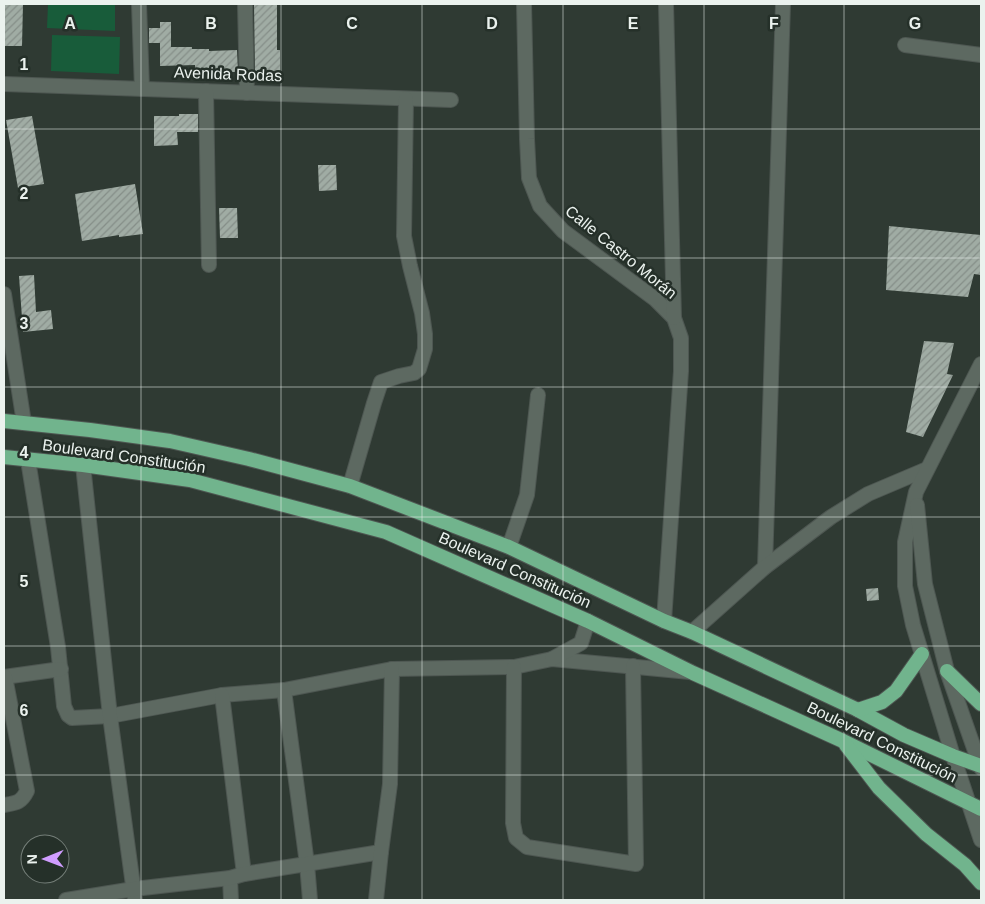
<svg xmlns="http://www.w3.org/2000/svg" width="985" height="904" viewBox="0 0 985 904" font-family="Arial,sans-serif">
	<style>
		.green { fill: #185c3a }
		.building { fill: url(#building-hatch) }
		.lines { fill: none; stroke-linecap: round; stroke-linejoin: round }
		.minor-casing { stroke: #4e5752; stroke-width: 16 }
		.tertiary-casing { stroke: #4e5752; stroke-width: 16 }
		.trunk-casing { stroke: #4e5752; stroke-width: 16 }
		.minor { stroke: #5d6961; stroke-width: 14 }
		.tertiary { stroke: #5d6961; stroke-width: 14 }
		.trunk { stroke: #71b48d; stroke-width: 14 }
		.grid { fill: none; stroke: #ebf2ee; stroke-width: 1; stroke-opacity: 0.55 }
		.labels { text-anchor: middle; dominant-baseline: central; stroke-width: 5; stroke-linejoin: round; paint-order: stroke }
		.street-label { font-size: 16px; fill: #ebf2ee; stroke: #253029 }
		.grid-label { font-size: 16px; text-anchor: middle; font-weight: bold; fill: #ebf2ee; stroke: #253029; stroke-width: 5; stroke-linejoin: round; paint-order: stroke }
	</style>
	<defs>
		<pattern id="building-hatch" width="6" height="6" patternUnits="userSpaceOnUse" patternTransform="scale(1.25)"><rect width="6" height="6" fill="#a0aca4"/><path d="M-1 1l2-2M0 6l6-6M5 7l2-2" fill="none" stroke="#858e88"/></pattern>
	</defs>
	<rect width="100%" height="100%" fill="#2f3a33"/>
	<g class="green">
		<polygon points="48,4 115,4 115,31 47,28"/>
		<polygon points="52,35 120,37 119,74 51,71"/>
	</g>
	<g class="building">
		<polygon points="4,4 23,4 22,46 4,46"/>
		<polygon points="254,4 277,4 277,50 280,50 280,75 255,74"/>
		<polygon points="160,22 171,22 171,47 192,47 192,49 209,49 209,51 237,50 238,72 209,72 209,78 195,78 195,65 160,66 160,43 149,43 149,28 160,28"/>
		<polygon points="179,114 198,114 198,132 177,132 178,145 154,146 154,116 179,116"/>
		<polygon points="32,116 44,184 18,188 6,120"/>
		<polygon points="318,165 336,165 337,190 319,191"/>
		<polygon points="135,184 143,234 119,237 119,235 82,241 75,194"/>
		<polygon points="219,208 237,208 238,238 220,238"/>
		<polygon points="889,226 981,235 981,275 974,274 968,297 886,290"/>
		<polygon points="34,275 36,312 51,310 53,329 23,332 19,276"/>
		<polygon points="924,341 954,343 947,374 953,375 923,437 906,432"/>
		<polygon points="878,588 879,600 867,601 866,589"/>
	</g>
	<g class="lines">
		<defs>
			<g id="minor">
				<polyline points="139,4 142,89"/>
				<polyline points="245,4 247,93"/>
				<polyline points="524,4 527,139 529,178 540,206 563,231 655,299 674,318 681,338 681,371 664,621"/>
				<polyline points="666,4 674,318"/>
				<polyline points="905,45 981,55"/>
				<polyline points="4,84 451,100"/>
				<polyline points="206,91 209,265"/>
				<polyline points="4,294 24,423"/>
				<polyline points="28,460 58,647 64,706 68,715 72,718 110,716 222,695 284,690 392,669 514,667 552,659 690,672"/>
				<polyline points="83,465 110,716 135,900"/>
				<polyline points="350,486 374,403 381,382 399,376 414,373 419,369 425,349 425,334 422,313 410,266 404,236 406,99"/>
				<polyline points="509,547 527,495 538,395"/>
				<polyline points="765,567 783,4"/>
				<polyline points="692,632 765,567 831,517 868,494 927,469"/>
				<polyline points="552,659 581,643 588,621"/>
				<polyline points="514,667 513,823 516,838 527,847 636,864 633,666"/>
				<polyline points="4,677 61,669"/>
				<polyline points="284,690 307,864 310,900"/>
				<polyline points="222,695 244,874"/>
				<path d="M 4,805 C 16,803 21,803 27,791 L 5,677"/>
				<polyline points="230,878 231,900"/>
				<polyline points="66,900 134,889 230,878 244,874 381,852"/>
				<polyline points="376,900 381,852 390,784 392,669"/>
			</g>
			<g id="tertiary">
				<polyline points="981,364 916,492 905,542 905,586 913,625 953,756 981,840"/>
				<polyline points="917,505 925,584 947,671 981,768"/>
			</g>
			<g id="trunk">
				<polyline points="4,421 90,430 170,441 249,459 350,486 509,547 664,621 692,632 858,710 904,735 953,756 981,766"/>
				<polyline points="4,457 83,465 190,480 386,532 588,621 693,673 843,741 981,809"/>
				<polyline points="947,671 981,704"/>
				<polyline points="858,710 882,702 896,691 922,654"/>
				<polyline points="846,745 879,788 926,834 965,865 981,883"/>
			</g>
		</defs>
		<use href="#minor" class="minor-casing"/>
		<use href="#tertiary" class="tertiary-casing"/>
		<use href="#trunk" class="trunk-casing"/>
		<use href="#minor" class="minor"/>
		<use href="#tertiary" class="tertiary"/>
		<use href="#trunk" class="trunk"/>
	</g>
	<path class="grid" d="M 141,4 L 141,900M 281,4 L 281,900M 422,4 L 422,900M 563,4 L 563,900M 704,4 L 704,900M 844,4 L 844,900M 4,129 L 981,129M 4,258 L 981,258M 4,387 L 981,387M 4,517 L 981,517M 4,646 L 981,646M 4,775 L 981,775"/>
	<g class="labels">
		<g class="street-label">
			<text transform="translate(228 74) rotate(2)">Avenida Rodas</text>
			<text transform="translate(621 252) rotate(39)">Calle Castro Morán</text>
			<text transform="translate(124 456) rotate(8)">Boulevard Constitución</text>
			<text transform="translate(515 570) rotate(24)">Boulevard Constitución</text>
			<text transform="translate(882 742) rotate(26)">Boulevard Constitución</text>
		</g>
	</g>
	<g class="grid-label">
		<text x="70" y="29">A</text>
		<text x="211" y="29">B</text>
		<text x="352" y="29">C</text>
		<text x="492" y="29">D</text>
		<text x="633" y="29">E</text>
		<text x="774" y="29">F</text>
		<text x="915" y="29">G</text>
		<text x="24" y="70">1</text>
		<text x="24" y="199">2</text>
		<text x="24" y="329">3</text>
		<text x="24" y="458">4</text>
		<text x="24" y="587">5</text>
		<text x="24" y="716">6</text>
	</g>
	<rect width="985" height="904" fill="none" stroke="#ebf2ee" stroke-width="10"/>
	<g transform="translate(45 859) rotate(269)"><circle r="24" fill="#253029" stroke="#747e78"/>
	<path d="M0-4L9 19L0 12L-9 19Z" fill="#d09dff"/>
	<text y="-8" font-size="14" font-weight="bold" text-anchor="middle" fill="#ebf2ee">N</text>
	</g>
</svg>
